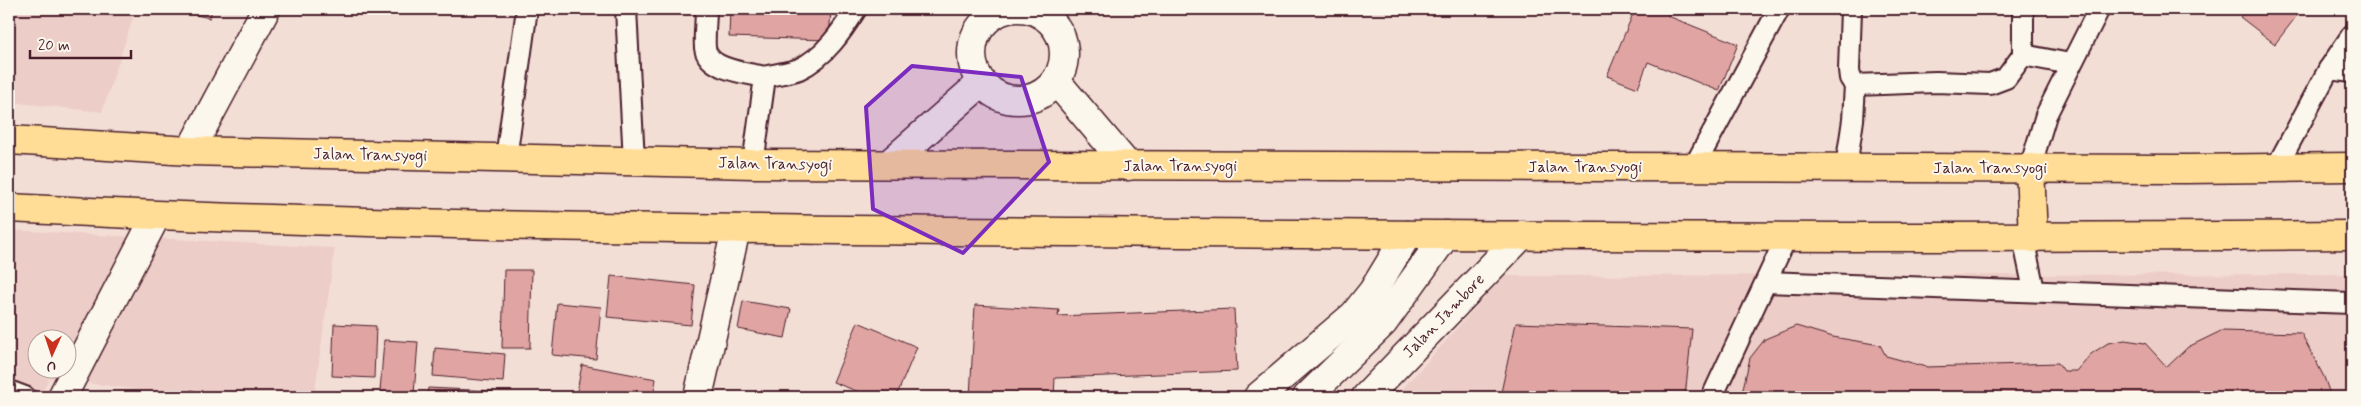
<svg xmlns="http://www.w3.org/2000/svg" width="2361" height="406" viewBox="0 0 2361 406" font-family="Mynerve,sans-serif">
	<style>
		.built { fill: #edcdc7; fill-rule: evenodd }
		.building { fill: #e0a5a3; stroke: #4a1f2b }
		.lines { fill: none; stroke-linecap: round; stroke-linejoin: round }
		.lane-casing { stroke: #4a1f2b; stroke-width: 24 }
		.street-casing { stroke: #4a1f2b; stroke-width: 31 }
		.highway-casing { stroke: #4a1f2b; stroke-width: 31 }
		.lane { stroke: #fbf7ec; stroke-width: 20 }
		.street { stroke: #fbf7ec; stroke-width: 28 }
		.highway { stroke: #ffdd96; stroke-width: 28 }
		.marked { fill: #7b2cbf; fill-opacity: 0.2; stroke: #7b2cbf; stroke-width: 4; stroke-linejoin: round }
		.labels { text-anchor: middle; dominant-baseline: central; stroke-width: 4; stroke-linejoin: round; paint-order: stroke }
		.street-label { font-size: 16px; fill: #4a1f2b; stroke: #fbf7ec }
	</style>
	<rect width="100%" height="100%" fill="#f3ded6"/>
	<filter id="ink" filterUnits="userSpaceOnUse"><feTurbulence type="fractalNoise" baseFrequency=".02" numOctaves="2"/><feDisplacementMap in="SourceGraphic" scale="10" xChannelSelector="R" yChannelSelector="G"/><feConvolveMatrix kernelMatrix="1 2 1 2 8 2 1 2 1" color-interpolation-filters="sRGB"/></filter>
	<g filter="url(#ink)">
		<g class="built">
			<polygon points="9,9 136,9 102,112 9,102"/>
			<path d="M 9,230 L 335,248 L 314,397 L 193,397 L 49,378 L 40,397 L 9,397 ZM 38,338 L 68,338 L 68,368 L 38,368 Z"/>
			<polygon points="2352,274 2352,397 1395,397 1504,276"/>
		</g>
		<g class="building">
			<polygon points="168,9 212,9 210,18"/>
			<polygon points="730,9 831,9 829,40 729,37"/>
			<polygon points="1635,9 1657,9 1669,14 1668,16 1738,44 1719,91 1648,62 1638,88 1607,76"/>
			<polygon points="2247,9 2302,9 2275,44 2240,17"/>
			<polygon points="504,270 532,270 530,348 502,348"/>
			<polygon points="611,276 695,285 691,325 607,317"/>
			<polygon points="743,301 791,309 785,338 738,329"/>
			<polygon points="557,303 601,307 596,359 552,355"/>
			<polygon points="975,305 1059,310 1058,316 1234,309 1237,371 1055,378 1054,397 970,397"/>
			<polygon points="858,322 917,347 896,397 872,397 833,382"/>
			<polygon points="1516,323 1692,329 1685,397 1500,397"/>
			<polygon points="334,324 376,326 374,378 332,376"/>
			<polygon points="1796,326 1833,337 1880,345 1886,356 1927,367 2058,363 2064,371 2076,371 2091,354 2108,343 2125,340 2145,343 2167,367 2188,347 2221,331 2301,333 2324,377 2331,397 1741,397 1750,358 1765,339"/>
			<polygon points="384,340 418,342 414,394 380,392"/>
			<polygon points="435,348 505,354 503,382 433,376"/>
			<polygon points="582,365 656,379 653,397 576,396"/>
			<polygon points="428,388 492,391 492,397 427,397"/>
			<polygon points="191,390 214,397 189,397"/>
		</g>
		<g class="lines">
			<defs>
				<g id="lane">
					<polyline points="626,9 634,161"/>
					<path d="M 706,9 C 706,21 704,35 705,48 C 708,70 747,73 765,77 L 753,164"/>
					<polyline points="1851,9 1849,70 1850,78 1855,85 1936,82 1990,84 2006,78 2023,55 2070,64"/>
					<polyline points="2023,55 2023,9"/>
					<polyline points="2329,69 2352,72"/>
					<path d="M 765,77 C 775,74 789,73 799,69 C 825,57 842,31 856,9"/>
					<polyline points="506,158 527,9"/>
					<polyline points="1694,167 1779,9"/>
					<polyline points="1846,167 1853,120 1855,85"/>
					<polyline points="2030,168 2046,115 2099,9"/>
					<polyline points="2276,168 2329,69 2352,35"/>
					<polyline points="2023,238 2034,290"/>
					<polyline points="1767,282 2352,303"/>
					<polyline points="9,391 25,397"/>
					<polyline points="1712,397 1787,236"/>
				</g>
				<g id="street">
					<circle cx="1018" cy="54" r="46"/>
					<polyline points="1056,81 1128,166"/>
					<polyline points="190,151 266,9"/>
					<polyline points="889,164 981,83"/>
					<polyline points="62,397 156,216"/>
					<polyline points="698,397 736,229"/>
					<polyline points="1258,397 1354,315 1373,291 1407,235"/>
					<polyline points="1307,397 1383,323 1446,235"/>
					<polyline points="1366,397 1522,235"/>
				</g>
				<g id="highway">
					<polyline points="9,140 190,151 753,164 2186,169 2352,167"/>
					<polyline points="2030,168 2033,238"/>
					<path d="M 9,208 C 365,227 723,229 1080,232 C 1504,236 1928,239 2352,235"/>
				</g>
			</defs>
			<use href="#lane" class="lane-casing"/>
			<use href="#street" class="street-casing"/>
			<use href="#highway" class="highway-casing"/>
			<use href="#lane" class="lane"/>
			<use href="#street" class="street"/>
			<use href="#highway" class="highway"/>
		</g>
	</g>
	<path class="marked" d="M 912,66 L 1021,77 L 1049,162 L 963,253 L 873,209 L 866,107 Z"/>
	<g class="labels">
		<g class="street-label">
			<text transform="translate(370 155) rotate(1)">Jalan Transyogi</text>
			<text transform="translate(775 164) rotate(1)">Jalan Transyogi</text>
			<text x="1180" y="166">Jalan Transyogi</text>
			<text x="1585" y="167">Jalan Transyogi</text>
			<text x="1990" y="168">Jalan Transyogi</text>
			<text transform="translate(1444 316) rotate(-46)">Jalan Jambore</text>
		</g>
	</g>
	<rect width="2361" height="406" fill="none" stroke="#fbf7ec" stroke-width="30"/>
	<rect x="15" y="15" width="2331" height="376" fill="none" stroke="#4a1f2b" stroke-width="2" filter="url(#ink)"/>
	<g transform="translate(52 354) rotate(183)"><circle r="24" fill="#fbf7ec" stroke="#b4a19f"/>
	<path d="M0-4L9 19L0 12L-9 19Z" fill="#c8321e"/>
	<text y="-8" font-size="14" font-weight="bold" text-anchor="middle" fill="#4a1f2b">U</text>
	</g>
	<path d="M30 50v8h101v-8" fill="none" stroke="#4a1f2b" stroke-width="2.5"/>
	<text x="38" y="50" font-size="15" fill="#4a1f2b" stroke="#fbf7ec" stroke-width="4" paint-order="stroke">20 m</text>
</svg>
